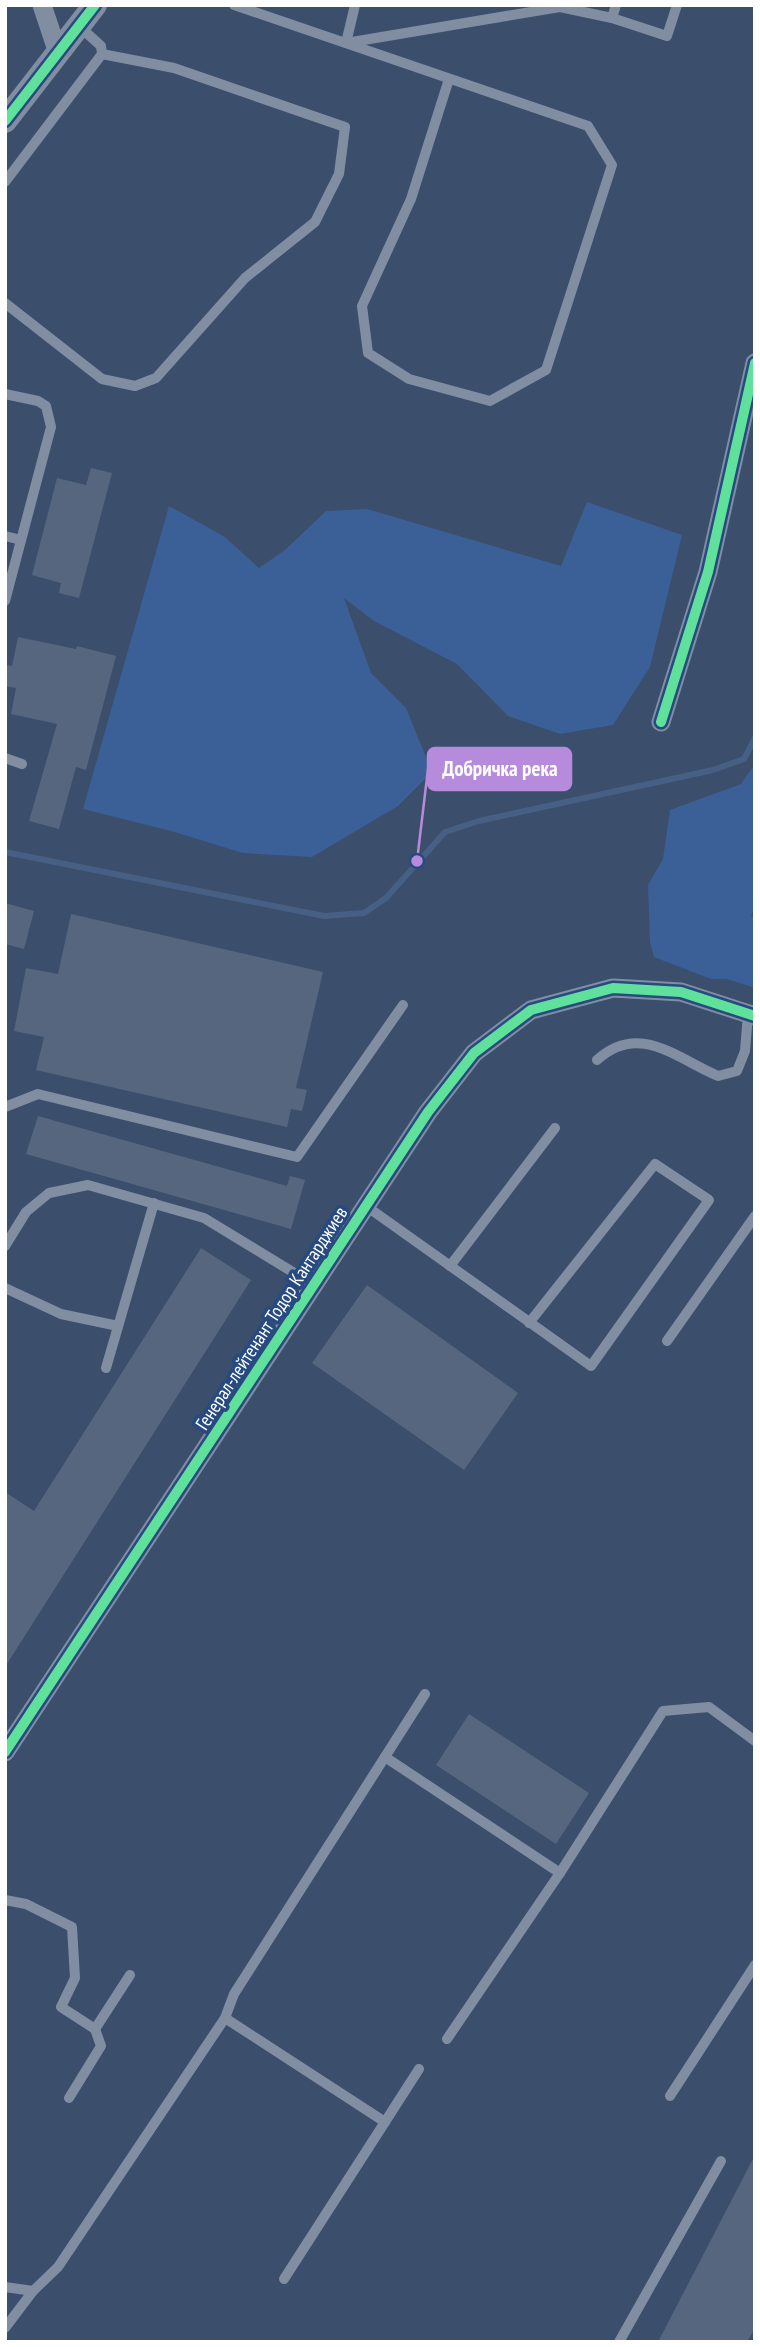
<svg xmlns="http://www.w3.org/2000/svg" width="760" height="2347" viewBox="0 0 760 2347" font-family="'PT Sans Narrow',sans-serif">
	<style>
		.green { fill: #3b6097 }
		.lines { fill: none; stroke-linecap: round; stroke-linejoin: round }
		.stream { stroke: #465f85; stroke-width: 6 }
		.building { fill: #56667e }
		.service { stroke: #818ea2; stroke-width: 10 }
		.minor { stroke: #818ea2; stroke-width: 19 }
		.tertiary { stroke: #818ea2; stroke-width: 24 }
		.cycleway-casing { stroke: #274a80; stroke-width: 15 }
		.cycleway { stroke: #60e19b; stroke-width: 10 }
		.labels { text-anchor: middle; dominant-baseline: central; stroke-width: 7; stroke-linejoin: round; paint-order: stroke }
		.street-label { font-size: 19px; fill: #fff; stroke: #274a80 }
		.leader { fill: none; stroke: #b68bdc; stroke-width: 2.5 }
		.callout-dot { fill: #b68bdc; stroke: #274a80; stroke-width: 2.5 }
		.callout { fill: #b68bdc; stroke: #b68bdc; stroke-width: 2.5 }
		.callout-label { font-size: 21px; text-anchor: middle; font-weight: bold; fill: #fff }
	</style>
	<rect width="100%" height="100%" fill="#3b4e6c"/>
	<g class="green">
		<polygon points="587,502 682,535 650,667 613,725 560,734 508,716 457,664 374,621 344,598 371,673 406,708 432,772 398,806 312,857 243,853 171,831 83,809 169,506 225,537 259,568 285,550 326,511 367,509 561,566"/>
		<polygon points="755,764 755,905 751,916 755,918 755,988 727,979 711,979 654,957 650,942 648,885 663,859 670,810 741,784"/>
	</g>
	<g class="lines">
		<polyline class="stream" points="5,852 324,916 364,913 386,898 445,832 479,821 713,770 744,759 755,738"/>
	</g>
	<g class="building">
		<polygon points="91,468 112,473 79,598 59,593 61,583 32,575 57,478 86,485"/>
		<polygon points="18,637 76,649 77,646 116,656 86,770 76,767 59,829 29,821 57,724 11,714 16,688 5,686 5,665 12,666"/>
		<polygon points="5,903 34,911 24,949 5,944"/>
		<polygon points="71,914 323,972 296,1088 307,1090 302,1111 291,1109 287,1127 36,1070 44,1037 14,1031 26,968 58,974"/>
		<polygon points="38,1116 287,1186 290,1176 305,1180 291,1229 26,1154"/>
		<polygon points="201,1248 251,1280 5,1667 5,1492 34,1511"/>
		<polygon points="367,1285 518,1393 464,1470 312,1363"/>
		<polygon points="469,1714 589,1793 556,1844 436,1765"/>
		<polygon points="755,2155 755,2328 747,2342 658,2342"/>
	</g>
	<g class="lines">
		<g class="service">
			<polyline points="234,5 588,126 612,165 546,370 490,401 409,379 368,353 362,306 411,199 449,79"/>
			<polyline points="355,5 346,43 560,7 612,18 667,36 677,5"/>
			<polyline points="612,18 616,5"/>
			<polyline points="5,182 102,54 101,46 79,26"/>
			<polyline points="5,303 102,379 135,386 156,378 245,278 315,222 339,174 345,127 174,68 102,54"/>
			<polyline points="5,394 38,401 46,406 51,427 5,601"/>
			<polyline points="5,536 21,540"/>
			<polyline points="5,758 22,764"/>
			<path d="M 597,1060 C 639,1022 676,1058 718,1076 L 737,1071 L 745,1051 L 748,1014"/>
			<polyline points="5,1107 38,1094 297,1157 403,1005"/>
			<polyline points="366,1206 591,1366 709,1200 655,1164 529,1323"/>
			<polyline points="5,1246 26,1212 49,1193 88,1185 204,1218 314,1285"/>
			<polyline points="450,1266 555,1128"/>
			<polyline points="5,1288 61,1314 118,1326"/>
			<polyline points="667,1341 755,1216"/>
			<polyline points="106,1368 154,1203"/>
			<polyline points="385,1757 560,1873"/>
			<polyline points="5,1900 26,1904 72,1927 75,1978 61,2007 95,2029 130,1975"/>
			<polyline points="225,2018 234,1994 425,1694"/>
			<polyline points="447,2039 560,1873 663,1711 709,1707 755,1741"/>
			<polyline points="670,2096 755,1965"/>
			<polyline points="69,2098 101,2046 95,2029"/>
			<polyline points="284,2279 385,2122"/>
			<polyline points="5,2287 33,2291"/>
			<polyline points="5,2328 33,2291 58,2267 225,2018 385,2122 419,2069"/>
			<polyline points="619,2342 721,2161"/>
		</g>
		<g class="minor">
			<polyline points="42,5 58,53"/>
			<polyline points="661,722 708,572 755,363"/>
			<polyline points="5,1752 428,1112 474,1053 531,1010 613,988 681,992 755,1016"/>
		</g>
		<polyline class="tertiary" points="5,121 95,5"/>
		<defs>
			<g id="cycleway">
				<polyline points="5,121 95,5"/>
				<polyline points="661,722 708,572 755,363"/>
				<polyline points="5,1752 428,1112 474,1053 531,1010 613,988 681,992 755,1016"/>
			</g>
		</defs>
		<use href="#cycleway" class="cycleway-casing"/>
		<use href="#cycleway" class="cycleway"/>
	</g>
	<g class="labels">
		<g class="street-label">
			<text transform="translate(271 1318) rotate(-57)">Генерал-лейтенант Тодор Кантарджиев</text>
		</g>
	</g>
	<path class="leader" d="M417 861L428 769"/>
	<circle class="callout-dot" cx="417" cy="861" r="7"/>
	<rect class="callout" x="428" y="748" width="143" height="42" rx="7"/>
	<g class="callout-label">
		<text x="500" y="776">Добричка река</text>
	</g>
	<rect width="760" height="2347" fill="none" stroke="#ffffff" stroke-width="14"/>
</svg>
